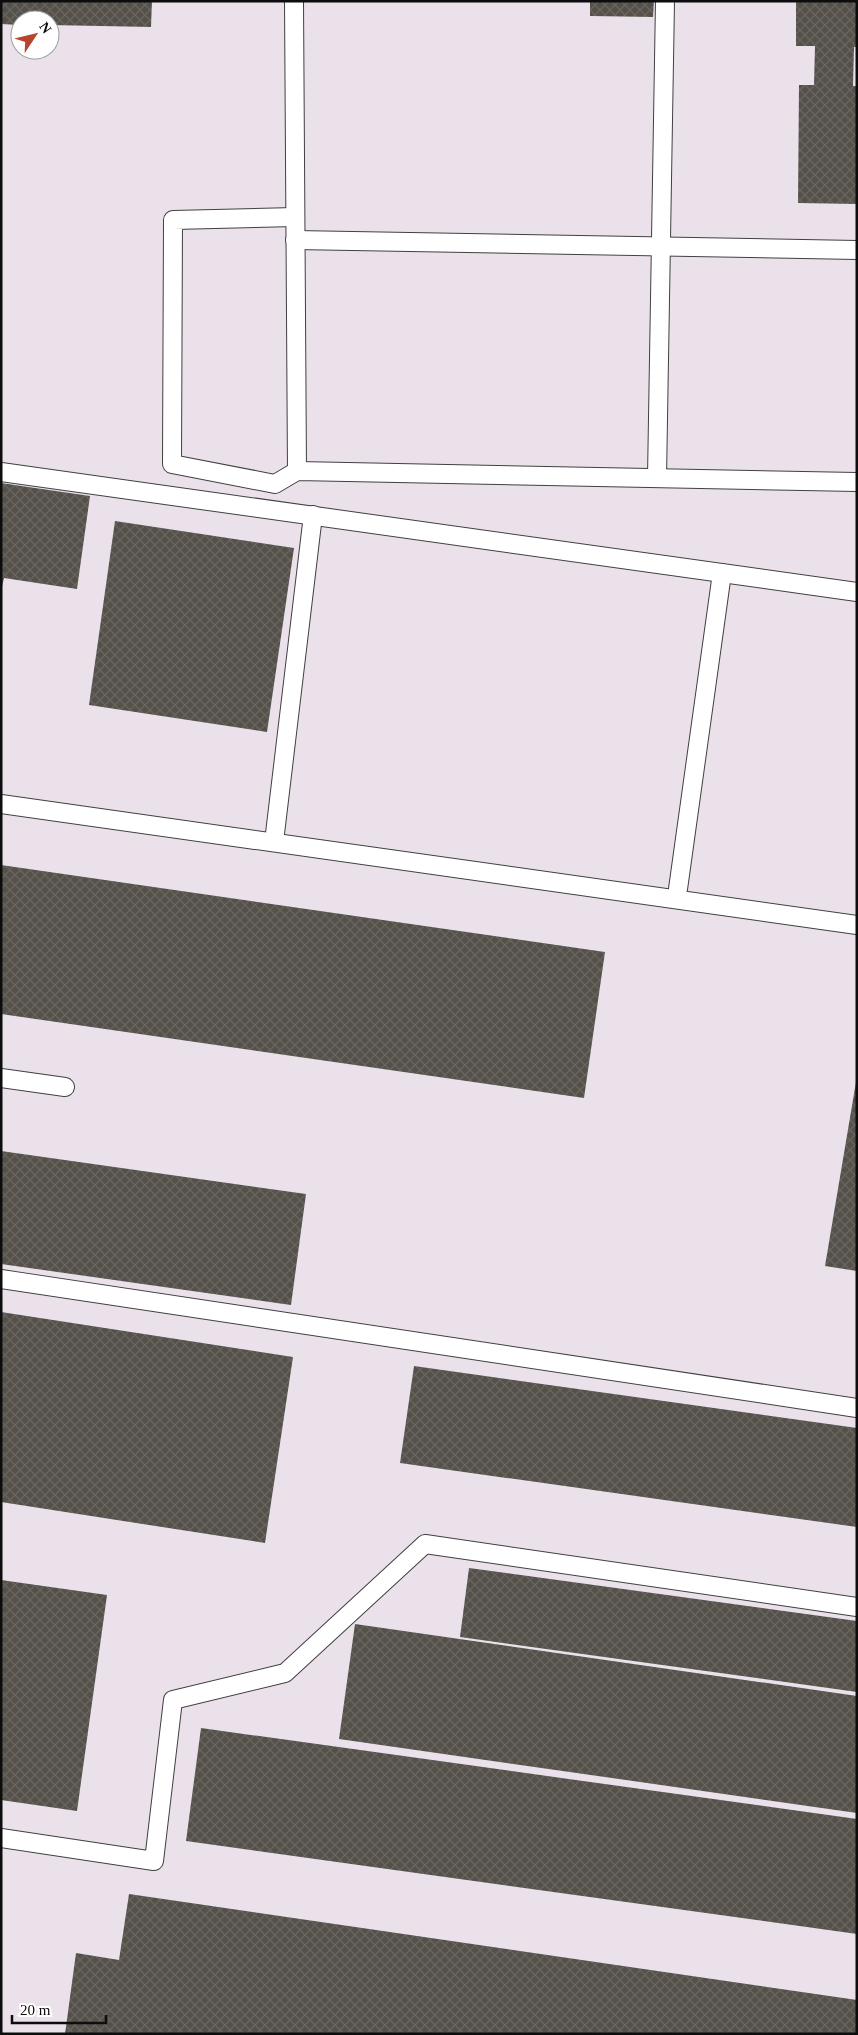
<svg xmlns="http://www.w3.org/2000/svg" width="858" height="2035" viewBox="0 0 858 2035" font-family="Georgia,serif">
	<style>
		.industrial { fill: #ebe1ea; fill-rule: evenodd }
		.building { fill: url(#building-cross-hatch) }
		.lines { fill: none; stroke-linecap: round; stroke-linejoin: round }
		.service-casing { stroke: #404040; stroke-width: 20 }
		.service { stroke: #fff; stroke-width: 18 }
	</style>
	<defs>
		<pattern id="building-cross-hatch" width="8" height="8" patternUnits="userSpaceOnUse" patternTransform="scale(1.25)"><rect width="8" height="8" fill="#55514a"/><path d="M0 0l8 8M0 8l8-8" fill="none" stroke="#686560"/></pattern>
	</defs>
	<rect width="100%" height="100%" fill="#fefeed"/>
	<path class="industrial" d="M 1,1 L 857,1 L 857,2034 L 1,2034 ZM 20,20 L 50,20 L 50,50 L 20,50 Z"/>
	<g class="building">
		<polygon points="1,1 152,1 151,27 50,25 50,20 20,20 20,25 1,24"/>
		<polygon points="590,1 654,1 653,17 590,16"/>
		<polygon points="796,1 857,1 857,47 854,47 853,86 857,86 857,204 798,203 799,85 814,85 815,46 796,46"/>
		<polygon points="1,483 90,496 77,589 4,578 1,591"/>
		<polygon points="115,521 294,548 267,732 89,705"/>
		<polygon points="1,865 605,952 584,1098 1,1014"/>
		<polygon points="856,1082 857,1082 857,1271 825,1266"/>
		<polygon points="1,1151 306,1194 291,1305 1,1264"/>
		<polygon points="1,1312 293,1357 265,1543 1,1502"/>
		<polygon points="414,1366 857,1428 857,1527 400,1463"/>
		<polygon points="469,1568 857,1621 857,1692 460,1637"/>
		<polygon points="1,1580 107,1595 77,1811 1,1800"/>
		<polygon points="355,1624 857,1696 857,1813 339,1739"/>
		<polygon points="201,1728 857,1819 857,1934 186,1841"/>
		<polygon points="129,1894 857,2000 857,2034 65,2034 76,1953 119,1960"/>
	</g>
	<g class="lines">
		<defs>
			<g id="service">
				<polyline points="294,1 297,471"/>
				<polyline points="295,217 173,220 172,464 275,484 297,471 857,482"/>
				<polyline points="295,240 857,250"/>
				<polyline points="1,472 857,592"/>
				<polyline points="657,478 665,1"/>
				<polyline points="1,804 857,925"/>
				<polyline points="274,842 313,515"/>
				<polyline points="678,889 722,573"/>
				<polyline points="1,1078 65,1087"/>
				<polyline points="1,1279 857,1408"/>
				<polyline points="1,1838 154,1861 173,1700 285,1673 425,1544 857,1607"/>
			</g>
		</defs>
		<use href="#service" class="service-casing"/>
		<use href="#service" class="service"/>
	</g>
	<rect width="858" height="2035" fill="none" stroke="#0d0d0d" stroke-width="5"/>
	<g transform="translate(35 35) rotate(55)"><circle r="24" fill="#ffffff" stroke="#9e9e9e"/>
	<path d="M0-4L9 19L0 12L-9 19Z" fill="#b5452c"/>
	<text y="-8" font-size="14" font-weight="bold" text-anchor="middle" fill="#0d0d0d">N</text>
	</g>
	<path d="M12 2015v8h94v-8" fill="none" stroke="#0d0d0d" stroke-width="2.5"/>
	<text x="20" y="2015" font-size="15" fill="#0d0d0d" stroke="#ffffff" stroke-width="4" paint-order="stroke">20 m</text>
</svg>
